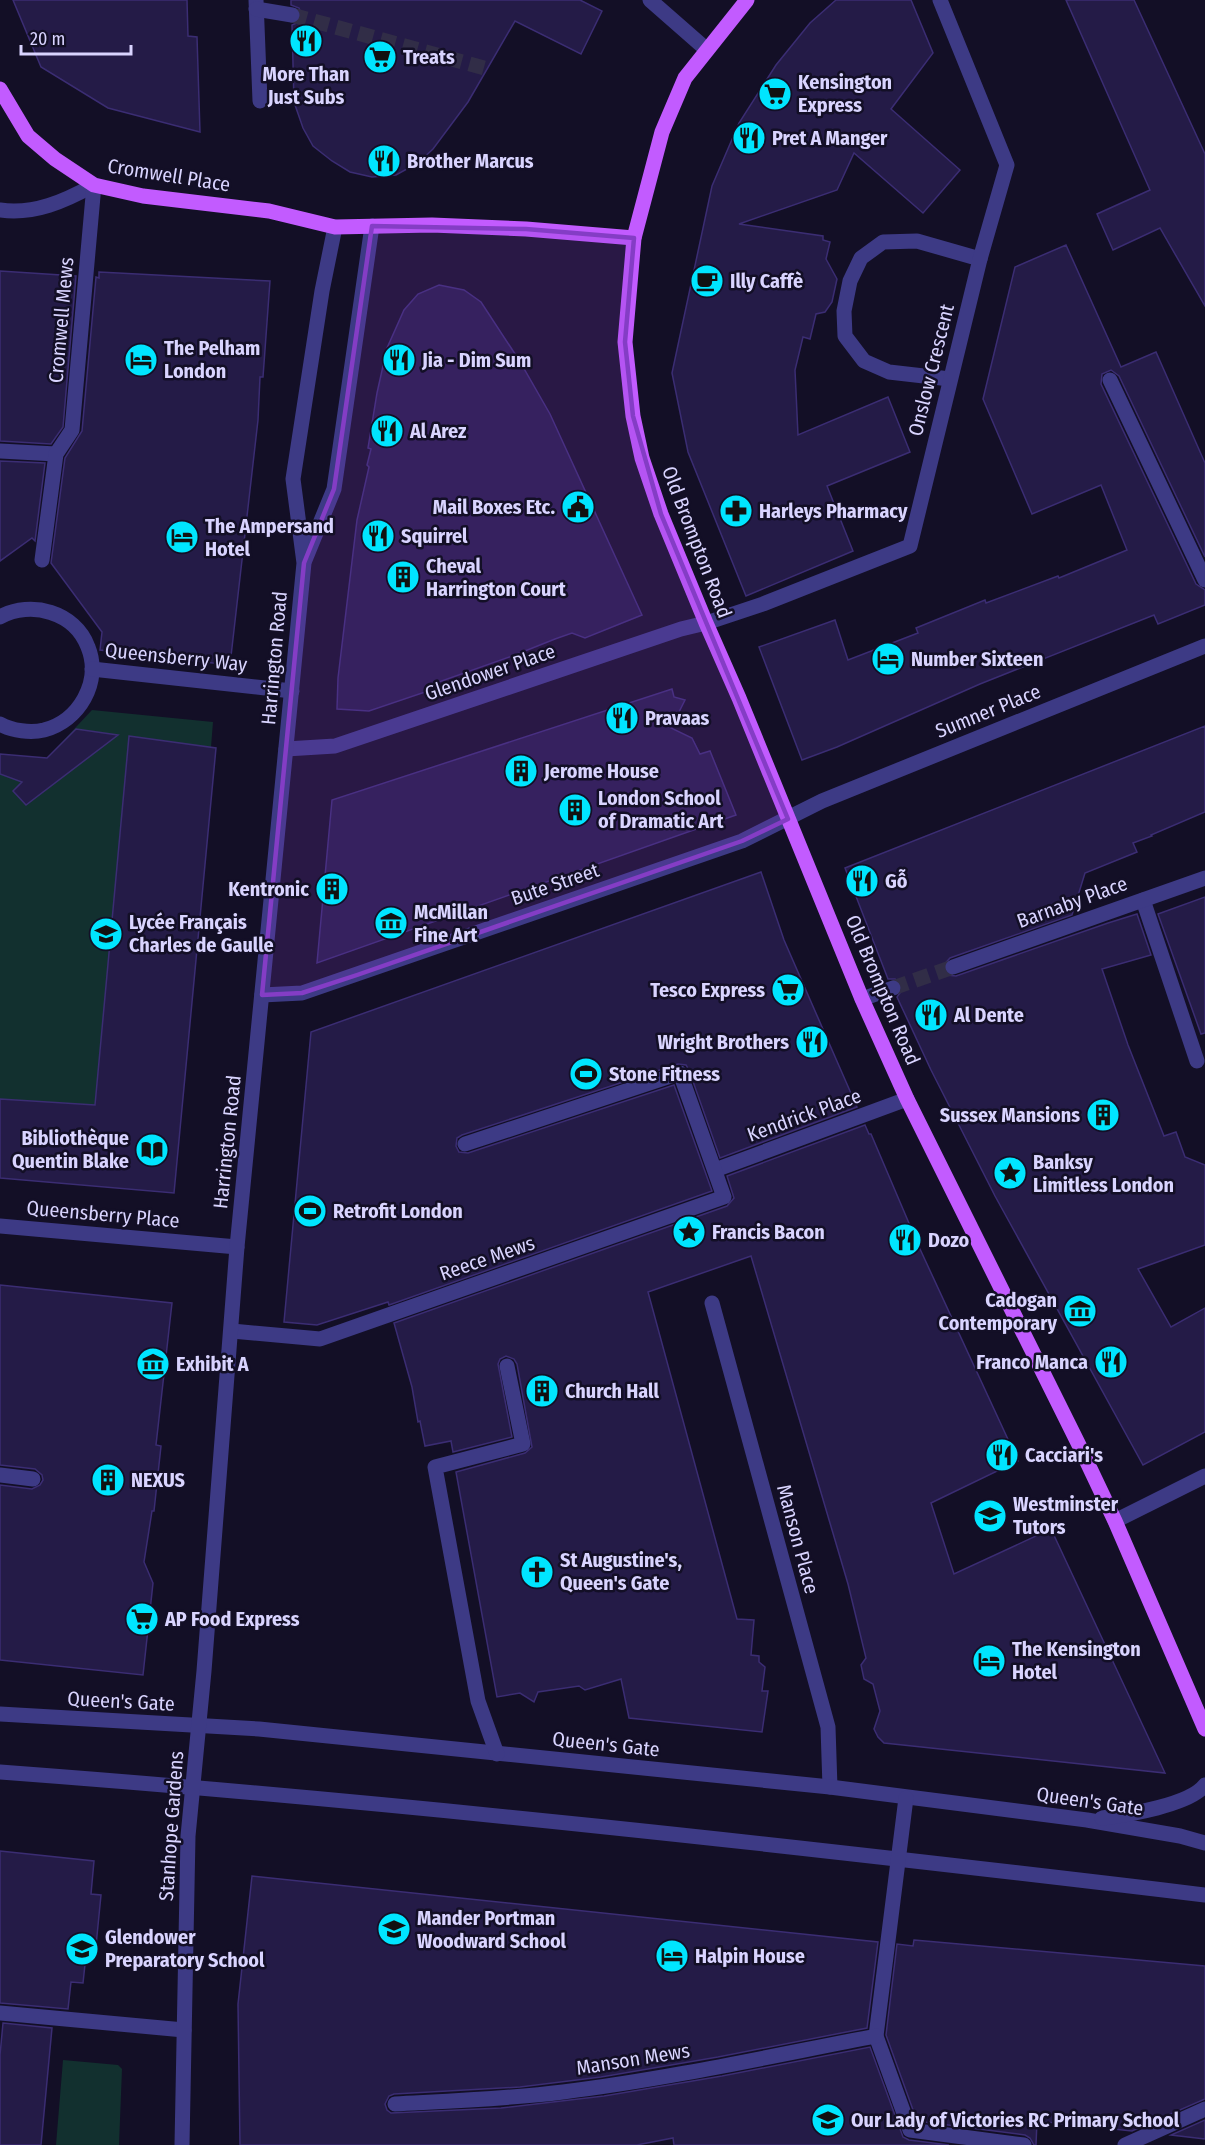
<svg xmlns="http://www.w3.org/2000/svg" width="1205" height="2145" viewBox="0 0 1205 2145" font-family="'Fira Sans Condensed',sans-serif">
	<style>
		.green { fill: #12302f }
		.building { fill: #241b47; stroke: #3b2d73; stroke-width: 1.5 }
		.lines { fill: none; stroke-linecap: round; stroke-linejoin: round }
		.minor-tunnel { stroke: #312d47; stroke-width: 15; stroke-dasharray: 15 8; stroke-linecap: butt }
		.minor { stroke: #3d3a85; stroke-width: 15 }
		.major { stroke: #c25bff; stroke-width: 15 }
		.marked { fill: #843dc5; fill-opacity: 0.2; stroke: #843dc5; stroke-width: 4.5; stroke-linejoin: round }
		.labels { text-anchor: middle; dominant-baseline: central; stroke-width: 5; stroke-linejoin: round; paint-order: stroke }
		.poi-label { font-size: 20px; font-weight: bold; fill: #d9d4ff; stroke: #130f26; text-anchor: start }
		.street-label { font-size: 20px; fill: #d9d4ff; stroke: #130f26 }
	</style>
	<rect width="100%" height="100%" fill="#130f26"/>
	<g class="green">
		<polygon points="92,710 213,722 211,747 129,737 95,1105 0,1099 0,754 47,758"/>
		<polygon points="63,2060 118,2065 122,2069 119,2145 56,2145"/>
	</g>
	<g class="building">
		<polygon points="13,0 187,0 188,36 197,37 200,132 108,108 41,67"/>
		<polygon points="291,0 580,0 602,11 581,54 515,21 468,102 433,149 418,163 396,175 372,177 350,172 332,161 313,146 303,128 294,102 292,25 299,22 302,16 299,8 291,5"/>
		<polygon points="836,0 911,0 933,53 891,109 960,170 923,213 854,153 837,190 739,224 823,236 823,240 830,242 826,259 837,279 832,302 825,312 816,314 810,339 803,337 795,370 798,435 888,397 910,452 827,486 853,551 746,596 688,452 672,373 712,186 739,123 776,65 810,23"/>
		<polygon points="1066,0 1134,0 1205,154 1205,306 1160,228 1113,250 1097,214 1150,190"/>
		<polygon points="1066,245 1121,367 1156,352 1205,463 1205,557 1119,376 1111,370 1102,374 1101,384 1196,584 1205,590 1205,605 1158,624 1154,615 980,684 837,747 802,760 759,647 835,620 848,660 918,633 916,628 985,600 986,603 1058,576 1059,578 1127,550 1101,485 1032,514 983,399 1015,267"/>
		<polygon points="0,271 76,276 63,427 51,444 0,441"/>
		<polygon points="99,272 270,281 263,377 260,377 258,420 230,665 100,650 102,632 51,563 65,458 82,431 96,277 99,278"/>
		<polygon points="439,285 464,290 481,302 519,360 550,414 642,615 585,638 572,633 555,639 515,655 436,683 437,688 369,711 337,709 338,678 357,520 369,467 367,465 371,449 368,448 377,393 387,348 404,310 418,294"/>
		<polygon points="0,461 45,463 35,541 32,538 0,561"/>
		<polygon points="672,689 674,697 685,700 671,728 692,738 700,754 710,751 736,815 317,963 332,800"/>
		<polygon points="1205,726 1205,812 1151,835 1152,836 1133,843 1137,852 1085,873 1072,915 950,958 943,966 947,975 956,976 1108,923 1137,914 1151,955 1102,969 1128,1045 1164,1136 1176,1132 1185,1157 1205,1165 1205,1245 1138,1269 1171,1327 1205,1308 1205,1432 1143,1465 995,1196 931,1070 897,997 902,990 902,984 895,979 888,979 845,868"/>
		<polygon points="76,729 118,735 26,805 13,791 22,782 0,774 0,754 47,758"/>
		<polygon points="129,736 216,748 174,1193 0,1178 0,1099 95,1105"/>
		<polygon points="761,872 784,940 857,1107 720,1158 689,1070 686,1065 678,1064 462,1135 457,1138 456,1146 459,1152 468,1153 674,1085 712,1191 389,1305 388,1302 317,1325 284,1322 311,1032"/>
		<polygon points="1205,897 1205,1033 1201,1034 1158,914"/>
		<polygon points="865,1125 869,1134 871,1134 920,1249 1018,1461 931,1503 954,1574 1051,1529 1165,1773 884,1743 878,1737 874,1729 880,1711 873,1684 864,1679 861,1665 866,1658 848,1584 751,1256 648,1292 737,1619 754,1620 751,1655 759,1656 759,1662 765,1667 762,1691 768,1691 762,1732 629,1718 621,1679 585,1690 579,1686 538,1692 534,1702 520,1693 497,1697 456,1472 525,1453 532,1447 517,1364 514,1359 506,1356 500,1359 498,1364 512,1437 453,1452 451,1441 425,1446 420,1421 418,1422 412,1387 394,1323 727,1206 734,1198 727,1176"/>
		<polygon points="0,1285 172,1303 156,1445 161,1446 154,1511 152,1511 144,1562 153,1583 143,1675 0,1660 0,1485 32,1489 40,1485 43,1480 42,1475 35,1469 0,1465"/>
		<polygon points="0,1851 94,1861 91,1894 101,1895 95,1956 86,1955 83,1983 71,1982 68,2009 0,2003"/>
		<polygon points="252,1876 878,1942 867,2028 718,2057 601,2077 520,2087 394,2094 389,2096 385,2104 387,2110 391,2113 501,2108 604,2096 722,2076 870,2047 903,2137 909,2140 949,2145 674,2145 673,2138 637,2145 240,2145 238,2004"/>
		<polygon points="914,1940 1205,1966 1205,2099 1132,2131 1037,2121 1036,2145 1034,2145 1030,2138 1025,2135 917,2121 886,2035 897,1944 913,1946"/>
		<polygon points="3,2023 52,2028 41,2145 0,2145 0,2055"/>
		<polygon points="1205,2120 1205,2139 1171,2135"/>
	</g>
	<g class="lines">
		<g class="minor-tunnel">
			<polyline points="292,15 488,69"/>
			<polyline points="893,988 953,967"/>
		</g>
		<g class="minor">
			<polyline points="256,0 260,101"/>
			<polyline points="650,0 707,50"/>
			<polyline points="256,9 292,15"/>
			<path d="M 0,210 C 34,215 65,201 94,185"/>
			<polyline points="950,379 889,372 864,361 845,336 844,311 850,281 861,258 883,242 917,241 980,259"/>
			<polyline points="1110,380 1205,580"/>
			<polyline points="0,451 56,454"/>
			<polyline points="42,560 56,454 72,430 94,185"/>
			<polyline points="305,560 334,489 372,226"/>
			<path d="M 0,617 C 31,600 75,612 88,647 C 102,682 79,721 44,730 C 31,733 12,731 0,724"/>
			<polyline points="92,669 292,691"/>
			<polyline points="286,749 335,746 681,629 706,623 763,604 910,546 980,259 1007,165 940,0"/>
			<polyline points="1143,900 1197,1061"/>
			<polyline points="953,967 1205,878"/>
			<polyline points="262,995 302,993 742,841 822,801 1205,646"/>
			<polyline points="862,999 893,988"/>
			<polyline points="715,1170 907,1099"/>
			<polyline points="0,1226 237,1247"/>
			<polyline points="712,1303 828,1727 830,1787"/>
			<polyline points="232,1331 320,1339 724,1197 680,1073 465,1144"/>
			<polyline points="0,1475 33,1479"/>
			<polyline points="1115,1521 1205,1476"/>
			<polyline points="0,1714 259,1729 830,1787 1087,1820 1180,1836 1205,1843"/>
			<polyline points="497,1754 478,1701 435,1467 523,1444 507,1366"/>
			<path d="M 0,1772 C 403,1802 804,1847 1205,1895"/>
			<polyline points="906,1798 876,2036 910,2130 1024,2145"/>
			<path d="M 1102,1818 C 1127,1815 1190,1805 1205,1785"/>
			<polyline points="0,2013 184,2030"/>
			<path d="M 395,2104 C 451,2101 507,2099 563,2092 C 668,2079 772,2056 876,2036"/>
			<polyline points="182,2145 188,1836 204,1671 237,1247 304,563 293,479 322,291 335,227"/>
			<polyline points="1125,2145 1205,2109"/>
		</g>
		<g class="major">
			<polyline points="747,0 685,78 662,132 634,238 625,342 633,416 642,458 661,514 706,623 739,698 862,999 907,1099 1078,1443 1115,1521 1205,1729"/>
			<polyline points="0,89 28,136 55,159 94,185 143,196 269,211 335,227 432,225 526,229 634,238"/>
		</g>
	</g>
	<path class="marked" d="M 372,226 L 526,229 L 634,238 L 625,342 L 633,416 L 661,514 L 788,819 L 742,841 L 357,975 L 302,993 L 262,995 L 304,563 L 334,489 Z"/>
	<defs>
		<symbol id="restaurant-disc" viewBox="-11 -11 22 22"><circle r="9.5" fill="#00e5ff" stroke="#130f26"/><path d="M-5-6h1v4h1v-4h1v4h1v-4h1v5L-1.5 .5V6h-2V.5L-5-1ZM5-6V6H3V1.5H1.5Q1.5-4 5-6Z" fill="#111"/></symbol>
		<symbol id="supermarket-disc" viewBox="-11 -11 22 22"><circle r="9.5" fill="#00e5ff" stroke="#130f26"/><path d="M-6-5.5h2.5l.6 2H6L4.5 2H-2.5L-4.4-4H-6ZM-1.5 3.2a1.3 1.3 0 1 0 .1 0ZM3 3.2a1.3 1.3 0 1 0 .1 0Z" fill="#111"/></symbol>
		<symbol id="cafe-disc" viewBox="-11 -11 22 22"><circle r="9.5" fill="#00e5ff" stroke="#130f26"/><path d="M-5.5-4.5H6V0H3Q3 3.5 0 3.5H-2.5Q-5.5 3.5-5.5 0ZM3-3.2v2h1.7v-2ZM-6 4.5H4V6H-6Z" fill="#111"/></symbol>
		<symbol id="hotel-disc" viewBox="-11 -11 22 22"><circle r="9.5" fill="#00e5ff" stroke="#130f26"/><path d="M-6-4.5h1.5V1H6V5H4.5V3h-9V5H-6ZM-4 0a1.8 1.8 0 1 1 3.6 0ZM.5 0V-2.5h3Q6-2.5 6 0Z" fill="#111"/></symbol>
		<symbol id="civic-disc" viewBox="-11 -11 22 22"><circle r="9.5" fill="#00e5ff" stroke="#130f26"/><path d="M-.6-6.5H3V-4.5H.6V-3L4-1V1h2V6H-6V1h2V-1L-.6-3ZM-1.2 2.5V6h2.4V2.5Z" fill="#111"/></symbol>
		<symbol id="pharmacy-disc" viewBox="-11 -11 22 22"><circle r="9.5" fill="#00e5ff" stroke="#130f26"/><path d="M-2-6h4v4h4v4h-4v4h-4v-4h-4v-4h4Z" fill="#111"/></symbol>
		<symbol id="building-disc" viewBox="-11 -11 22 22"><circle r="9.5" fill="#00e5ff" stroke="#130f26"/><path d="M-4-6H4V6H1V3H-1V6H-4ZM-2.5-4.3h1.7v1.8h-1.7ZM.8-4.3h1.7v1.8H.8ZM-2.5-1h1.7V.8h-1.7ZM.8-1h1.7V.8H.8Z" fill="#111"/></symbol>
		<symbol id="museum-disc" viewBox="-11 -11 22 22"><circle r="9.5" fill="#00e5ff" stroke="#130f26"/><path d="M0-6L6-3V-2H-6V-3ZM-5-1h2V3h-2ZM-1-1h2V3h-2ZM3-1h2V3H3ZM-6 4H6V6H-6Z" fill="#111"/></symbol>
		<symbol id="school-disc" viewBox="-11 -11 22 22"><circle r="9.5" fill="#00e5ff" stroke="#130f26"/><path d="M0-5L7-2L0 1L-7-2ZM-4 1L0 2.5L4 1V4Q0 6-4 4Z" fill="#111"/></symbol>
		<symbol id="stadium-disc" viewBox="-11 -11 22 22"><circle r="9.5" fill="#00e5ff" stroke="#130f26"/><path d="M0-5a6.5 5 0 1 0 0 10a6.5 5 0 1 0 0-10ZM-3.5-1.8h7v3.6h-7Z" fill="#111"/></symbol>
		<symbol id="library-disc" viewBox="-11 -11 22 22"><circle r="9.5" fill="#00e5ff" stroke="#130f26"/><path d="M-6-4Q-3-5.5-.7-3.5V5Q-3 3-6 4ZM6-4Q3-5.5 .7-3.5V5Q3 3 6 4Z" fill="#111"/></symbol>
		<symbol id="sight-disc" viewBox="-11 -11 22 22"><circle r="9.5" fill="#00e5ff" stroke="#130f26"/><path d="M0-6L1.8-2.2L6-1.7L2.9 1.2L3.7 5.4L0 3.3L-3.7 5.4L-2.9 1.2L-6-1.7L-1.8-2.2Z" fill="#111"/></symbol>
		<symbol id="church-disc" viewBox="-11 -11 22 22"><circle r="9.5" fill="#00e5ff" stroke="#130f26"/><path d="M-1.2-6h2.4v3.5h3.3v2.4h-3.3V6h-2.4V-.1h-3.3v-2.4h3.3Z" fill="#111"/></symbol>
	</defs>
	<g fill-rule="evenodd">
		<use href="#restaurant-disc" x="287" y="22" width="38" height="38"/>
		<use href="#supermarket-disc" x="361" y="38" width="38" height="38"/>
		<use href="#supermarket-disc" x="756" y="75" width="38" height="38"/>
		<use href="#restaurant-disc" x="730" y="119" width="38" height="38"/>
		<use href="#restaurant-disc" x="365" y="142" width="38" height="38"/>
		<use href="#cafe-disc" x="688" y="262" width="38" height="38"/>
		<use href="#hotel-disc" x="122" y="341" width="38" height="38"/>
		<use href="#restaurant-disc" x="380" y="341" width="38" height="38"/>
		<use href="#restaurant-disc" x="368" y="412" width="38" height="38"/>
		<use href="#civic-disc" x="559" y="488" width="38" height="38"/>
		<use href="#pharmacy-disc" x="717" y="492" width="38" height="38"/>
		<use href="#restaurant-disc" x="359" y="517" width="38" height="38"/>
		<use href="#hotel-disc" x="163" y="518" width="38" height="38"/>
		<use href="#building-disc" x="384" y="558" width="38" height="38"/>
		<use href="#hotel-disc" x="869" y="640" width="38" height="38"/>
		<use href="#restaurant-disc" x="603" y="699" width="38" height="38"/>
		<use href="#building-disc" x="502" y="752" width="38" height="38"/>
		<use href="#building-disc" x="556" y="791" width="38" height="38"/>
		<use href="#restaurant-disc" x="843" y="862" width="38" height="38"/>
		<use href="#building-disc" x="313" y="870" width="38" height="38"/>
		<use href="#museum-disc" x="372" y="904" width="38" height="38"/>
		<use href="#school-disc" x="87" y="915" width="38" height="38"/>
		<use href="#supermarket-disc" x="769" y="971" width="38" height="38"/>
		<use href="#restaurant-disc" x="912" y="996" width="38" height="38"/>
		<use href="#restaurant-disc" x="793" y="1023" width="38" height="38"/>
		<use href="#stadium-disc" x="567" y="1055" width="38" height="38"/>
		<use href="#building-disc" x="1084" y="1096" width="38" height="38"/>
		<use href="#library-disc" x="133" y="1131" width="38" height="38"/>
		<use href="#sight-disc" x="991" y="1154" width="38" height="38"/>
		<use href="#stadium-disc" x="291" y="1192" width="38" height="38"/>
		<use href="#sight-disc" x="670" y="1213" width="38" height="38"/>
		<use href="#restaurant-disc" x="886" y="1221" width="38" height="38"/>
		<use href="#museum-disc" x="1061" y="1292" width="38" height="38"/>
		<use href="#restaurant-disc" x="1092" y="1343" width="38" height="38"/>
		<use href="#museum-disc" x="134" y="1345" width="38" height="38"/>
		<use href="#building-disc" x="523" y="1372" width="38" height="38"/>
		<use href="#restaurant-disc" x="983" y="1436" width="38" height="38"/>
		<use href="#building-disc" x="89" y="1461" width="38" height="38"/>
		<use href="#school-disc" x="971" y="1497" width="38" height="38"/>
		<use href="#church-disc" x="518" y="1553" width="38" height="38"/>
		<use href="#supermarket-disc" x="123" y="1600" width="38" height="38"/>
		<use href="#hotel-disc" x="970" y="1642" width="38" height="38"/>
		<use href="#school-disc" x="375" y="1910" width="38" height="38"/>
		<use href="#school-disc" x="63" y="1930" width="38" height="38"/>
		<use href="#hotel-disc" x="653" y="1937" width="38" height="38"/>
		<use href="#school-disc" x="809" y="2101" width="38" height="38"/>
	</g>
	<g class="labels">
		<g class="poi-label">
			<text x="403" y="57">Treats</text>
			<text x="306" y="74" text-anchor="middle">More Than<tspan x="306" dy="23">Just Subs</tspan></text>
			<text x="798" y="82">Kensington<tspan x="798" dy="23">Express</tspan></text>
			<text x="772" y="138">Pret A Manger</text>
			<text x="407" y="161">Brother Marcus</text>
			<text x="730" y="281">Illy Caffè</text>
			<text x="164" y="348">The Pelham<tspan x="164" dy="23">London</tspan></text>
			<text x="422" y="360">Jia - Dim Sum</text>
			<text x="410" y="431">Al Arez</text>
			<text x="555" y="507" text-anchor="end">Mail Boxes Etc.</text>
			<text x="759" y="511">Harleys Pharmacy</text>
			<text x="205" y="526">The Ampersand<tspan x="205" dy="23">Hotel</tspan></text>
			<text x="401" y="536">Squirrel</text>
			<text x="426" y="566">Cheval<tspan x="426" dy="23">Harrington Court</tspan></text>
			<text x="911" y="659">Number Sixteen</text>
			<text x="645" y="718">Pravaas</text>
			<text x="544" y="771">Jerome House</text>
			<text x="598" y="798">London School<tspan x="598" dy="23">of Dramatic Art</tspan></text>
			<text x="885" y="881">Gỗ</text>
			<text x="309" y="889" text-anchor="end">Kentronic</text>
			<text x="414" y="912">McMillan<tspan x="414" dy="23">Fine Art</tspan></text>
			<text x="129" y="922">Lycée Français<tspan x="129" dy="23">Charles de Gaulle</tspan></text>
			<text x="765" y="990" text-anchor="end">Tesco Express</text>
			<text x="954" y="1015">Al Dente</text>
			<text x="789" y="1042" text-anchor="end">Wright Brothers</text>
			<text x="609" y="1074">Stone Fitness</text>
			<text x="1080" y="1115" text-anchor="end">Sussex Mansions</text>
			<text x="129" y="1138" text-anchor="end">Bibliothèque<tspan x="129" dy="23">Quentin Blake</tspan></text>
			<text x="1033" y="1162">Banksy<tspan x="1033" dy="23">Limitless London</tspan></text>
			<text x="333" y="1211">Retrofit London</text>
			<text x="712" y="1232">Francis Bacon</text>
			<text x="928" y="1240">Dozo</text>
			<text x="1057" y="1300" text-anchor="end">Cadogan<tspan x="1057" dy="23">Contemporary</tspan></text>
			<text x="1088" y="1362" text-anchor="end">Franco Manca</text>
			<text x="176" y="1364">Exhibit A</text>
			<text x="565" y="1391">Church Hall</text>
			<text x="1025" y="1455">Cacciari's</text>
			<text x="131" y="1480">NEXUS</text>
			<text x="1013" y="1504">Westminster<tspan x="1013" dy="23">Tutors</tspan></text>
			<text x="560" y="1560">St Augustine's,<tspan x="560" dy="23">Queen's Gate</tspan></text>
			<text x="165" y="1619">AP Food Express</text>
			<text x="1012" y="1649">The Kensington<tspan x="1012" dy="23">Hotel</tspan></text>
			<text x="417" y="1918">Mander Portman<tspan x="417" dy="23">Woodward School</tspan></text>
			<text x="105" y="1937">Glendower<tspan x="105" dy="23">Preparatory School</tspan></text>
			<text x="695" y="1956">Halpin House</text>
			<text x="851" y="2120">Our Lady of Victories RC Primary School</text>
		</g>
		<g class="street-label">
			<text transform="translate(169 175) rotate(9)">Cromwell Place</text>
			<text transform="translate(61 320) rotate(-85)">Cromwell Mews</text>
			<text transform="translate(931 370) rotate(-76)">Onslow Crescent</text>
			<text transform="translate(697 542) rotate(69)">Old Brompton Road</text>
			<text transform="translate(176 657) rotate(6)">Queensberry Way</text>
			<text transform="translate(274 658) rotate(-85)">Harrington Road</text>
			<text transform="translate(490 672) rotate(-19)">Glendower Place</text>
			<text transform="translate(988 711) rotate(-22)">Sumner Place</text>
			<text transform="translate(555 884) rotate(-19)">Bute Street</text>
			<text transform="translate(1072 902) rotate(-20)">Barnaby Place</text>
			<text transform="translate(883 990) rotate(67)">Old Brompton Road</text>
			<text transform="translate(804 1115) rotate(-20)">Kendrick Place</text>
			<text transform="translate(227 1142) rotate(-84)">Harrington Road</text>
			<text transform="translate(103 1214) rotate(5)">Queensberry Place</text>
			<text transform="translate(487 1258) rotate(-19)">Reece Mews</text>
			<text transform="translate(798 1539) rotate(75)">Manson Place</text>
			<text transform="translate(121 1701) rotate(3)">Queen's Gate</text>
			<text transform="translate(606 1744) rotate(6)">Queen's Gate</text>
			<text transform="translate(1090 1801) rotate(8)">Queen's Gate</text>
			<text transform="translate(171 1826) rotate(-86)">Stanhope Gardens</text>
			<text transform="translate(633 2059) rotate(-9)">Manson Mews</text>
		</g>
	</g>
	<path d="M21 45v9h110v-9" fill="none" stroke="#d9d4ff" stroke-width="3"/>
	<text x="30" y="45" font-size="18" fill="#d9d4ff" stroke="#130f26" stroke-width="4.5" paint-order="stroke">20 m</text>
</svg>
